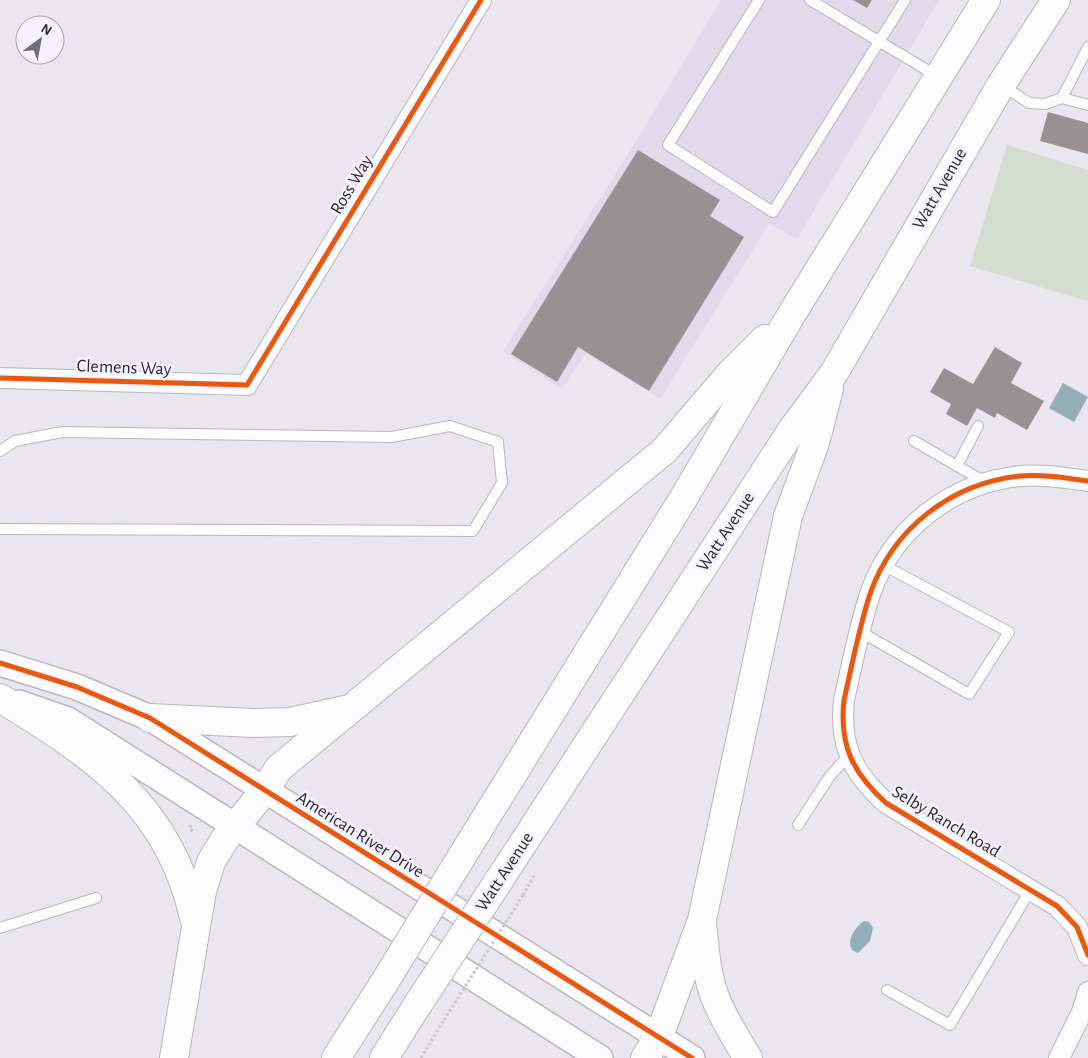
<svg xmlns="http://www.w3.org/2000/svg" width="1088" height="1058" viewBox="0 0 1088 1058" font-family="'Alegreya Sans',sans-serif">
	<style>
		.commercial { fill: #e0daea }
		.green { fill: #d5dbce }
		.water { fill: #94adb7 }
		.building { fill: #989194 }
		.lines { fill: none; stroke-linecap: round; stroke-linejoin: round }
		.service-casing { stroke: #b9b6be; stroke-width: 12 }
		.minor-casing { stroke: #b9b6be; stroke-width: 22 }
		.tertiary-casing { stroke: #b9b6be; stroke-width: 28 }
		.primary-casing { stroke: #b9b6be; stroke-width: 30 }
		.path { stroke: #c7c6ca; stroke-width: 3; stroke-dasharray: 2.5 2.5; stroke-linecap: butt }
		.service { stroke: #fcfbfd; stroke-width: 10 }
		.minor { stroke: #fcfbfd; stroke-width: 20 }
		.tertiary { stroke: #fcfbfd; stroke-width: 25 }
		.primary { stroke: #fcfbfd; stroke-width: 28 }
		.primary-bridge-casing { stroke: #b9b6be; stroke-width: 30; stroke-linecap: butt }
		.path-bridge { stroke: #c7c6ca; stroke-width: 3; stroke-dasharray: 2.5 2.5; stroke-linecap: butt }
		.primary-bridge { stroke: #fcfbfd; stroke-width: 28 }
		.cycleway-casing { stroke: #f4f0ff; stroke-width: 8 }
		.cycleway { stroke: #e8590c; stroke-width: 5 }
		.labels { text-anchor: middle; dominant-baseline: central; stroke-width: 5; stroke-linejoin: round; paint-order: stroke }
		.street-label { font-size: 18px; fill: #2c2a31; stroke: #f4f0ff }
	</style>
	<rect width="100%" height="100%" fill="#e9e6f0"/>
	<polygon class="commercial" points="721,0 939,0 797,239 769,224 660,399 586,353 562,389 503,351 632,148"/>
	<polygon class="green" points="1007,145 1088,170 1088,301 970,266"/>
	<g class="water">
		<polygon points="1063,383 1088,397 1074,422 1049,408"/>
		<path d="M 864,921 L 869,922 L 873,928 L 870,941 L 858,953 C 841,948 855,926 864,921 Z"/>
	</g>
	<g class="building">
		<polygon points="853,0 872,0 867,8"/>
		<polygon points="1048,112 1088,123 1088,154 1040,141"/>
		<polygon points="638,150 720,200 710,216 744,237 649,391 578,347 557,382 511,354"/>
		<polygon points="995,347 1022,363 1011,383 1044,401 1027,430 997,413 995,418 977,408 967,426 946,414 951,404 930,392 944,368 973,384"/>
	</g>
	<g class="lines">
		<defs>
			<g id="service">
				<polyline points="759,0 668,145 773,212 905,0"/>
				<polyline points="810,0 937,76"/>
				<polyline points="1002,85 1029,103 1045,104 1062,98 1088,105"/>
				<polyline points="1062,98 1088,47"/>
				<polyline points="914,441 985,482"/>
				<polyline points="0,451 15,441 62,432 392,437 450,426 498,442 502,483 473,531 0,529"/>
				<polyline points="957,466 978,426"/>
				<polyline points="861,632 969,694 1009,632 883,565"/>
				<polyline points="798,825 830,776 849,755"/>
				<polyline points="0,928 96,898"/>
				<polyline points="887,990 950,1025 1031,889"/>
			</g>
			<g id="minor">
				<polyline points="0,378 247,385 481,0"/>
				<path d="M 1088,481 C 1066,478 1042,474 1020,476 C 952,483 893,528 870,594 C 859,628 852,665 844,700 C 839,746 853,773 886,803 L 1057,906 L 1077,927 L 1088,955"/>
				<polyline points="1059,1058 1082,1012 1088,992"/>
			</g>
			<g id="tertiary">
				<polyline points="0,663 77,687 150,718 692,1058"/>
				<polyline points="19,703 68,720 600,1058"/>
			</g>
			<g id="primary">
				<path d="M 0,698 C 93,755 170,805 194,918"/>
				<polyline points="150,718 253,723 290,722 345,710"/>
				<polyline points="459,861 683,499 793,312 986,0"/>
				<polyline points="496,885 792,430 834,373 1001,85 1056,0"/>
				<path d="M 702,924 C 705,948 706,974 715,997 C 723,1018 736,1039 748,1058"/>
				<polyline points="174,1058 202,891 211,862 225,839 265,790 279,768 665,450 728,376 765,339"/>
				<polyline points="336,1058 384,983"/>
				<polyline points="384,1058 418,1004"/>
				<polyline points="645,1058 659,1036 702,920 788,516 815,443 829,389"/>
			</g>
		</defs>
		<use href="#service" class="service-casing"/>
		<use href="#minor" class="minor-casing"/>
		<use href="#tertiary" class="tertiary-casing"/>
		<use href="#primary" class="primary-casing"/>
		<g class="path">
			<polyline points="191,825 190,829 194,832"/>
			<polyline points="523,895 534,876"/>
			<polyline points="421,1058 444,1020"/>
		</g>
		<use href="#service" class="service"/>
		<use href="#minor" class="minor"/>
		<use href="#tertiary" class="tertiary"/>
		<use href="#primary" class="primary"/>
		<defs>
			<g id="primary-bridge">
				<polyline points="384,983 459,861"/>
				<polyline points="418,1004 496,885"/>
			</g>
		</defs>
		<use href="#primary-bridge" class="primary-bridge-casing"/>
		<polyline class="path-bridge" points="444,1020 523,895"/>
		<use href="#primary-bridge" class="primary-bridge"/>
		<defs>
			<g id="cycleway">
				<polyline points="0,378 247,385 481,0"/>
				<path d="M 1088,481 C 1066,478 1042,474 1020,476 C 952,483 893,528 870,594 C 859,628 852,665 844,700 C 839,746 853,773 886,803 L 1057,906 L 1077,927 L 1088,955"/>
				<polyline points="0,663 77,687 150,718 692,1058"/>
			</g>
		</defs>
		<use href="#cycleway" class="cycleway-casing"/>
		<use href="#cycleway" class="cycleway"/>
	</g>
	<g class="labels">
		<g class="street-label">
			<text transform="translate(352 185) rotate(-59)">Ross Way</text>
			<text transform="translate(940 189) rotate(-60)">Watt Avenue</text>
			<text transform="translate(124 368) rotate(2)">Clemens Way</text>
			<text transform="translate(726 532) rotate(-57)">Watt Avenue</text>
			<text transform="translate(946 822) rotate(31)">Selby Ranch Road</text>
			<text transform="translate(360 835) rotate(32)">American River Drive</text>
			<text transform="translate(505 872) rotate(-57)">Watt Avenue</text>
		</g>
	</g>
	<g transform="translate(40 40) rotate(32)"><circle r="24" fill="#f4f0ff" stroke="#a4a1ad"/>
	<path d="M0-4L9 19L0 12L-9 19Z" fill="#6e6c74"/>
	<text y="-8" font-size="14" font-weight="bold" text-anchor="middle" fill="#2c2a31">N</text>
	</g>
</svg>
